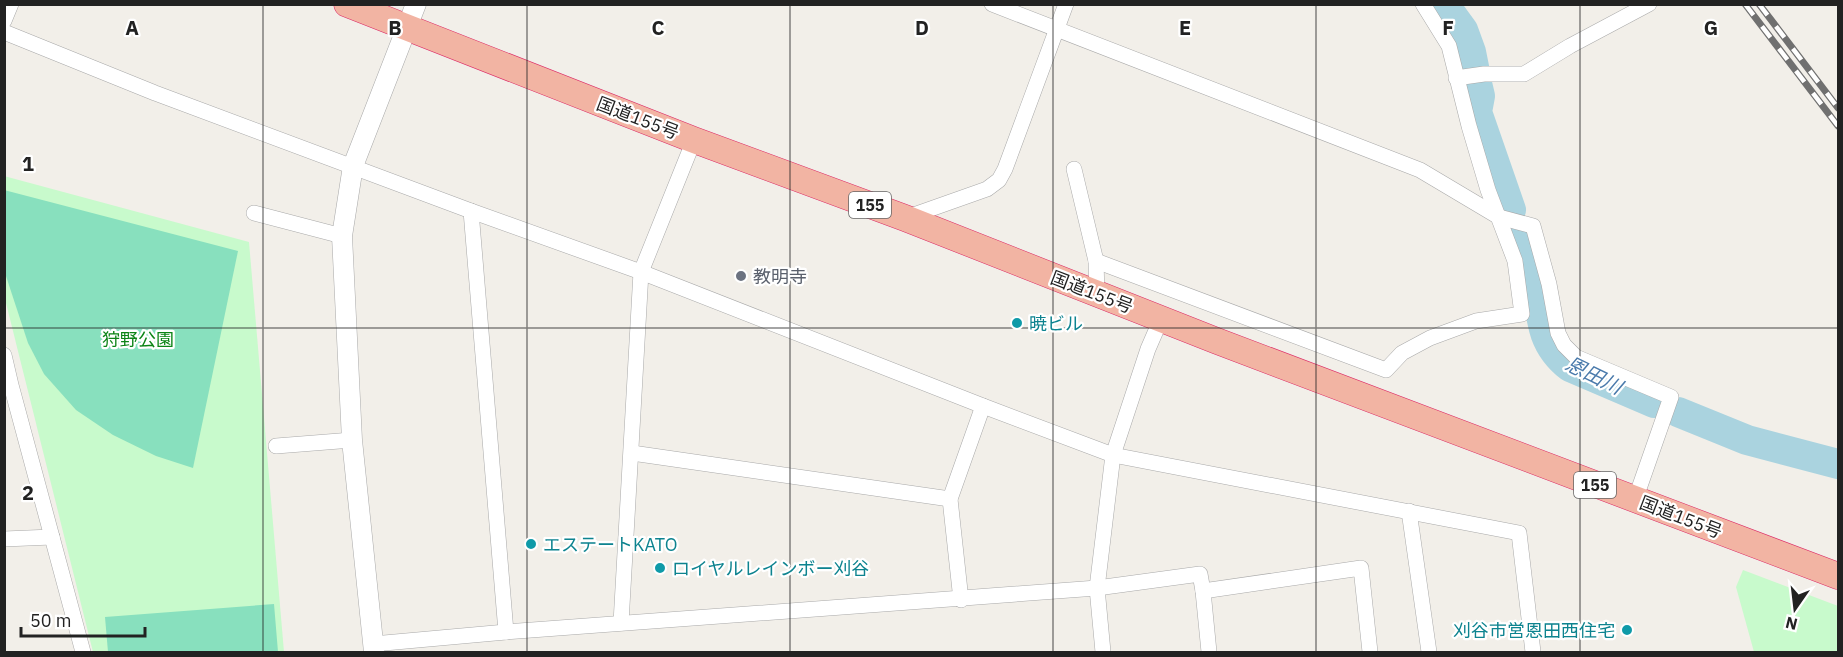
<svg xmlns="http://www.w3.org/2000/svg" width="1843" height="657" viewBox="0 0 1843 657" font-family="'IBM Plex Sans','Noto Sans JP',sans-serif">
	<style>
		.park { fill: #c8facc }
		.pitch { fill: #88e0be }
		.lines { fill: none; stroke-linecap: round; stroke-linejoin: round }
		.river { stroke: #aad3df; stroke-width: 30 }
		.minor-casing { stroke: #a9a9a9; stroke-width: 16 }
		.tertiary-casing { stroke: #a9a9a9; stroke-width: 21 }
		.trunk-casing { stroke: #dc2a67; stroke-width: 27 }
		.minor { stroke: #fff; stroke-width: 15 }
		.tertiary { stroke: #fff; stroke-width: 20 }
		.trunk { stroke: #f2b4a3; stroke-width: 26 }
		.rail-casing { stroke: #707070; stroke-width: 7 }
		.rail { stroke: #fff; stroke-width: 4.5; stroke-dasharray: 14; stroke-linecap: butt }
		.grid { fill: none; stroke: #222; stroke-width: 1.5; stroke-opacity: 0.55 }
		.worship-dot { fill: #6b7280; stroke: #fff; stroke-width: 2 }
		.culture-dot { fill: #0f9aa8; stroke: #fff; stroke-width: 2 }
		.labels { text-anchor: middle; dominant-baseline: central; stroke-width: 4.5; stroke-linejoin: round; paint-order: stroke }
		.shield { fill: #fff; stroke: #646464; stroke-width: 1.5 }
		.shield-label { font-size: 16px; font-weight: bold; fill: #222 }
		.street-label { font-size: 18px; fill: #222; stroke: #fff }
		.worship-label { font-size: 18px; fill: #5b616d; stroke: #fff; text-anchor: start }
		.culture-label { font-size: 18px; fill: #0d838f; stroke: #fff; text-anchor: start }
		.park-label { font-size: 18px; fill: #0c8416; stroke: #fff }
		.water-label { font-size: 20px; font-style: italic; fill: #4a7aab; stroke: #fff }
		.grid-label { font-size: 20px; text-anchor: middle; font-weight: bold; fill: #222; stroke: #fff; stroke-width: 4.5; stroke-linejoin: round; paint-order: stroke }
	</style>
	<rect width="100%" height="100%" fill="#f2efe9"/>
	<g class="park">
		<polygon points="4,176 249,242 284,652 93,652 5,299"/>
		<polygon points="1743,570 1838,606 1838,652 1754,652 1736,587"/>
	</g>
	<g class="pitch">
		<polygon points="4,190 238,251 193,468 156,456 113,435 76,410 44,374 28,343 5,273"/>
		<polygon points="274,604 278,652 108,652 105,617"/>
	</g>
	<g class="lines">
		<g class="river">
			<polyline points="1444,4 1463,30 1471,52 1475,72"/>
			<polyline points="1476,79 1480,96 1477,112 1511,210"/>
			<path d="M 1520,231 C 1525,242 1531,254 1534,266 C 1543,305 1534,339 1570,367 L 1654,403"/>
			<polyline points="1678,412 1747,440 1838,464"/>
		</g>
		<defs>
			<g id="minor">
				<polyline points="992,4 1420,170 1499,217 1533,226 1549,284 1558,333 1564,345 1576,357 1671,397 1635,500"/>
				<polyline points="4,21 11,4"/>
				<polyline points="4,32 155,93 471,211 641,272 983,406 1113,455 1519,533 1533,652"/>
				<polyline points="1456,78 1484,74 1524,74 1570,46 1649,4"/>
				<polyline points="1074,169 1096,261 1097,294"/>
				<polyline points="471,211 506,632"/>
				<polyline points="254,213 342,236"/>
				<polyline points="905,218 987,189 999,180 1005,169 1066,4"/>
				<polyline points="1096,261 1386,370 1402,353 1430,338 1476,321 1522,314 1515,261 1488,190 1469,126 1449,46 1423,4"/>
				<polyline points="4,355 11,385 83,652"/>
				<polyline points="276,446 352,440"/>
				<polyline points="632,453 950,499"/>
				<polyline points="1409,511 1429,652"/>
				<polyline points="4,539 52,537"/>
				<polyline points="1203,591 1361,568 1370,652"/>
				<polyline points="961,600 950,499 983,406"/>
				<polyline points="621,623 641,272 694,140"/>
				<polyline points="373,644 506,632 1097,588 1200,574 1203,591 1209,652"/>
				<polyline points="1103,652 1097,588 1113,455 1148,349 1161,319"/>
			</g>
			<polyline id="tertiary" points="374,652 352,440 342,236 353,166 416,4"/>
			<polyline id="trunk" points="347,4 694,140 905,218 1217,341 1838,576"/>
		</defs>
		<use href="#minor" class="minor-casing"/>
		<use href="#tertiary" class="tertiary-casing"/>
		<use href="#trunk" class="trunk-casing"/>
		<use href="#minor" class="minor"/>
		<use href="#tertiary" class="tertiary"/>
		<use href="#trunk" class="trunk"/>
		<defs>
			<g id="rail">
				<polyline points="1745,4 1838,126"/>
				<polyline points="1759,4 1838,108"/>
			</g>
		</defs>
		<use href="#rail" class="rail-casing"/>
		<use href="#rail" class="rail"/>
	</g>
	<path class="grid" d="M 263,4 L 263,652M 527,4 L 527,652M 790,4 L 790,652M 1053,4 L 1053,652M 1316,4 L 1316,652M 1580,4 L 1580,652M 4,328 L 1838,328"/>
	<circle class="worship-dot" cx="741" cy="276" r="6"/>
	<g class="culture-dot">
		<circle cx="1017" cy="323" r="6"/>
		<circle cx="531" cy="544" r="6"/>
		<circle cx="660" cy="568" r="6"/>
		<circle cx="1627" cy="630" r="6"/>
	</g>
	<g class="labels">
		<g class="shield">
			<rect x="849" y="192" width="42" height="26" rx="4.5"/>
			<rect x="1574" y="472" width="42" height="26" rx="4.5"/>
		</g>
		<g class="shield-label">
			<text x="870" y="205">155</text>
			<text x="1595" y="485">155</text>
		</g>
		<g class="street-label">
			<text transform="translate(638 118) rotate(21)">国道155号</text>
			<text transform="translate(1092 292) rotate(21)">国道155号</text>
			<text transform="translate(1681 517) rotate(21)">国道155号</text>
		</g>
		<g class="worship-label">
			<text x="753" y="276">教明寺</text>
		</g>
		<g class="culture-label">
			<text x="1029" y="323">暁ビル</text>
			<text x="543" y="544">エステートKATO</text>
			<text x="672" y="568">ロイヤルレインボー刈谷</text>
			<text x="1615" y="630" text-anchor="end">刈谷市営恩田西住宅</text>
		</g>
		<g class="park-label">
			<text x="138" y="339">狩野公園</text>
		</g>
		<g class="water-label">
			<text transform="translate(1594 375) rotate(26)">恩田川</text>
		</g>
	</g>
	<g class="grid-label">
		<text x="132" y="35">A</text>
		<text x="395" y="35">B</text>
		<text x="658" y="35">C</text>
		<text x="922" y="35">D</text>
		<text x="1185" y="35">E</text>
		<text x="1448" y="35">F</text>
		<text x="1711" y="35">G</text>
		<text x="28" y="171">1</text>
		<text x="28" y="500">2</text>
	</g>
	<rect width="1843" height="657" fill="none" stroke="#222222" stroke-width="12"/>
	<g transform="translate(1795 609) rotate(194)" stroke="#ffffff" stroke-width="4.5" paint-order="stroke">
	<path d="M0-4.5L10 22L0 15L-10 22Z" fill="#222222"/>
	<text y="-9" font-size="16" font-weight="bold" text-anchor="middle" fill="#222222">N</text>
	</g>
	<path d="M21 627v9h124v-9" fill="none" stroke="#222222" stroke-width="3"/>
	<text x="30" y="627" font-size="18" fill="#222222" stroke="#ffffff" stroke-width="4.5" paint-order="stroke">50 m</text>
</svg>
